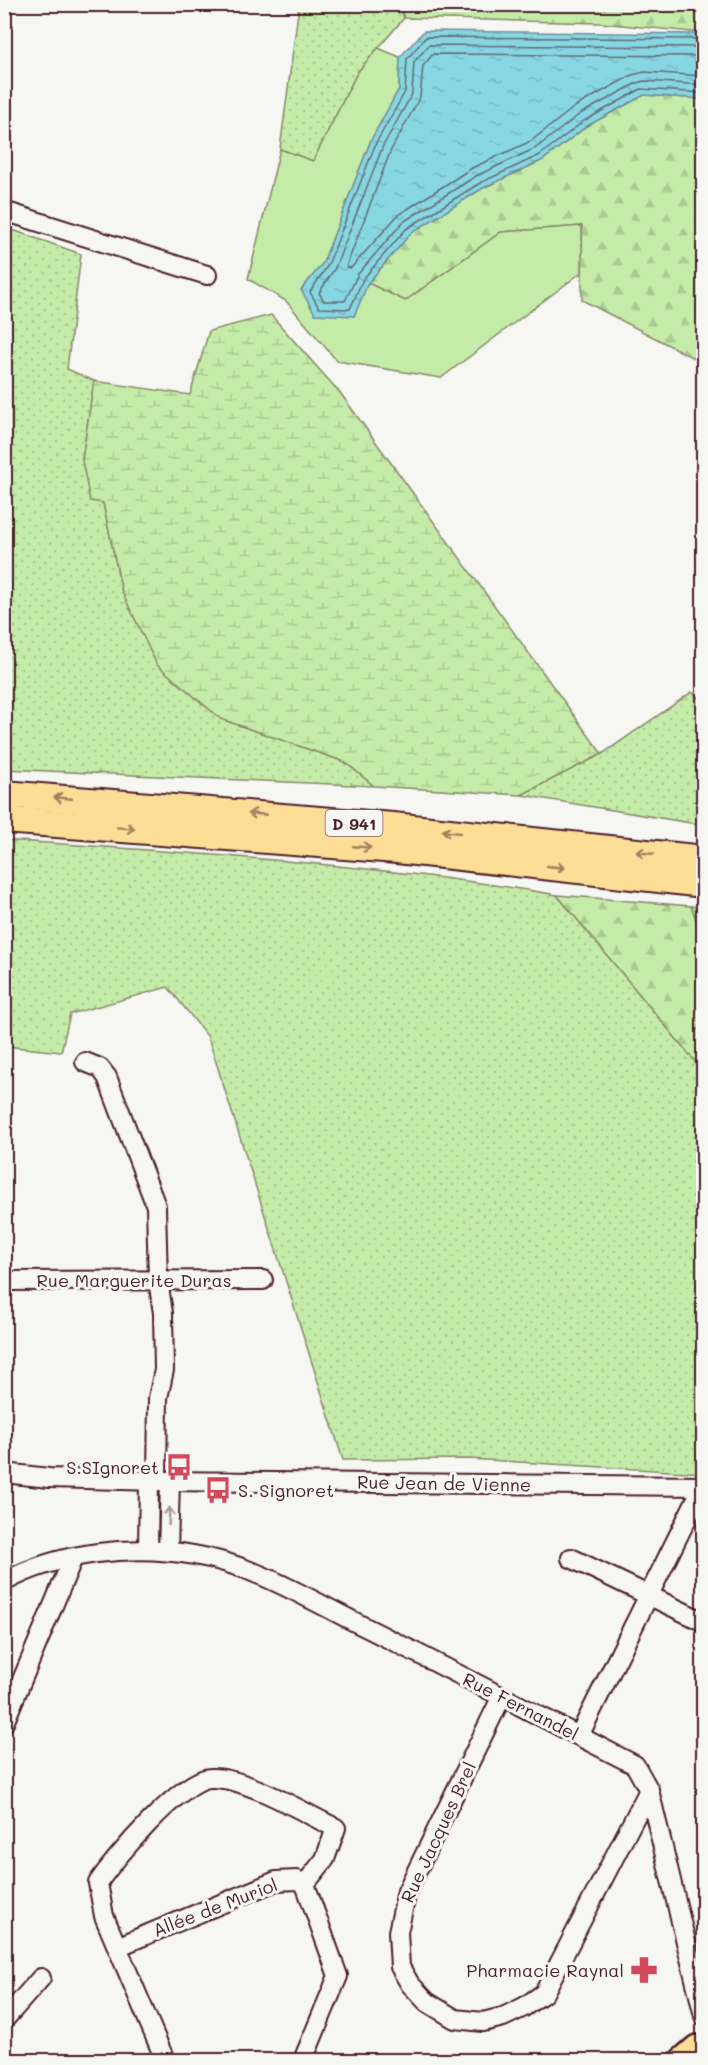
<svg xmlns="http://www.w3.org/2000/svg" width="708" height="2065" viewBox="0 0 708 2065" font-family="Mali,sans-serif">
	<style>
		.grass { fill: url(#grass-dots); stroke: #87866a; stroke-width: 1.5 }
		.forest { fill: url(#forest-firs); stroke: #87866a; stroke-width: 1.5 }
		.wetland { fill: url(#wetland-marsh); stroke: #87866a; stroke-width: 1.5 }
		.garden { fill: #c4eca8; stroke: #87866a; stroke-width: 1.5 }
		.water { fill: url(#water-ripples); stroke: #6f8d99; stroke-width: 1.5 }
		.lines { fill: none; stroke-linecap: round; stroke-linejoin: round }
		.shore { stroke: #626974; stroke-width: 1.5 }
		.minor-casing { stroke: #4a1f2b; stroke-width: 22 }
		.major-casing { stroke: #4a1f2b; stroke-width: 27 }
		.highway-casing { stroke: #4a1f2b; stroke-width: 30 }
		.minor { stroke: #f6f6f2; stroke-width: 18 }
		.major { stroke: #fcde96; stroke-width: 22 }
		.highway { stroke: #fcde96; stroke-width: 26 }
		.oneway { stroke: #a37e60 }
		.oneway2 { stroke: #a99598 }
		.labels { text-anchor: middle; dominant-baseline: central; stroke-width: 6; stroke-linejoin: round; paint-order: stroke }
		.shield { fill: #f6f6f2; stroke: #7e6067; stroke-width: 1.5 }
		.shield-label { font-size: 16px; font-weight: bold; fill: #4a1f2b }
		.street-label { font-size: 18px; fill: #4a1f2b; stroke: #f6f6f2 }
		.poi-label { font-size: 18px; fill: #4a1f2b; stroke: #f6f6f2; text-anchor: end }
	</style>
	<defs>
		<pattern id="grass-dots" width="8" height="8" patternUnits="userSpaceOnUse" patternTransform="scale(1.5)"><rect width="8" height="8" fill="#c4eca8"/><path d="M2 2h.1M6 6h.1" fill="none" stroke="#aaca91" stroke-width="1.8" stroke-linecap="round"/></pattern>
		<pattern id="forest-firs" width="22" height="20" patternUnits="userSpaceOnUse" patternTransform="scale(1.5)"><rect width="22" height="20" fill="#c4eca8"/><path d="M5 1l3.5 6h-7zM16 11l3.5 6h-7z" fill="#aaca91"/></pattern>
		<pattern id="wetland-marsh" width="20" height="14" patternUnits="userSpaceOnUse" patternTransform="scale(1.5)"><rect width="20" height="14" fill="#c4eca8"/><path d="M1 5h8M5 5V1M11 12h8M15 12V8" fill="none" stroke="#aaca91"/></pattern>
		<pattern id="water-ripples" width="26" height="14" patternUnits="userSpaceOnUse" patternTransform="scale(1.5)"><rect width="26" height="14" fill="#87d7e2"/><path d="M2 4q2-2 4 0t4 0M15 11q2-2 4 0t4 0" fill="none" stroke="#76b8c2"/></pattern>
	</defs>
	<rect width="100%" height="100%" fill="#f6f6f2"/>
	<filter id="ink" filterUnits="userSpaceOnUse"><feTurbulence type="fractalNoise" baseFrequency=".0167" numOctaves="2"/><feDisplacementMap in="SourceGraphic" scale="12" xChannelSelector="R" yChannelSelector="G"/><feConvolveMatrix kernelMatrix="1 2 1 2 8 2 1 2 1" color-interpolation-filters="sRGB"/></filter>
	<g filter="url(#ink)">
		<g class="grass">
			<polygon points="299,5 400,5 404,18 357,73 313,161 280,149"/>
			<polygon points="4,227 81,254 67,369 94,381 82,460 103,503 122,592 221,719 345,762 374,786 5,769"/>
			<polygon points="692,692 703,702 703,825 521,795 602,754"/>
			<path d="M 4,840 C 189,853 375,864 557,895 L 703,1071 L 703,1473 L 469,1459 L 343,1460 L 208,1037 L 168,987 L 70,1014 L 61,1052 L 5,1046 Z"/>
			<polygon points="691,906 703,908 703,938"/>
		</g>
		<g class="forest">
			<polygon points="400,5 703,5 703,33 601,23 404,18"/>
			<polygon points="644,95 703,99 703,363 582,300 582,226 501,232 405,301 368,283 411,233 483,188 543,160 587,126"/>
			<polygon points="557,895 691,906 703,938 703,1071"/>
		</g>
		<polygon class="wetland" points="271,315 341,394 602,754 521,795 374,786 345,762 221,719 157,665 122,592 103,503 90,501 82,460 94,381 190,395 209,331"/>
		<polygon class="garden" points="378,48 400,57 399,89 371,140 323,263 301,290 354,316 368,283 405,301 501,232 582,226 582,272 441,378 337,361 286,301 248,279 280,149 313,161 357,73"/>
		<polygon class="water" points="424,31 703,34 703,99 644,95 587,126 543,160 483,188 411,233 368,283 354,316 315,314 301,290 323,263 371,140 399,89 400,57"/>
		<g class="lines">
			<g class="shore">
				<polyline points="704,39 426,37 407,59 405,92 376,143 328,265 310,292 319,308 350,309 363,279 406,229 480,183 540,155 584,121 641,89 704,93"/>
				<polyline points="704,47 429,45 414,62 412,94 383,146 335,268 319,293 324,301 345,301 358,274 403,222 476,176 536,148 580,114 637,83 644,81 704,85"/>
				<polyline points="704,56 433,54 423,66 420,97 391,150 346,267 351,268 398,215 472,168 531,141 576,106 632,75 645,72 704,76"/>
			</g>
			<defs>
				<g id="minor">
					<polyline points="4,211 207,275"/>
					<polyline points="85,1062 100,1068 107,1077 156,1206 158,1280 163,1313 164,1370 158,1398 157,1481"/>
					<polyline points="4,1281 263,1280"/>
					<polyline points="4,1473 49,1478 157,1481 704,1486"/>
					<polyline points="148,1550 149,1481"/>
					<polyline points="168,1551 170,1481"/>
					<polyline points="571,1558 704,1622"/>
					<path d="M 4,1582 C 59,1552 132,1544 194,1555 C 255,1565 310,1600 365,1627 C 455,1672 545,1719 635,1765 L 649,1790 L 704,2016"/>
					<polyline points="502,1696 407,1891 398,1932 400,1967 410,1984 427,2002 455,2019 483,2022 503,2017 524,2007 544,1993 649,1790"/>
					<polyline points="4,1723 73,1558"/>
					<polyline points="579,1736 703,1486"/>
					<polyline points="117,1947 276,1881 297,1880 305,1884 338,1976 303,2060"/>
					<polyline points="4,2020 41,1978"/>
					<path d="M 165,2060 L 104,1916 L 98,1883 C 113,1860 182,1779 210,1778 C 244,1776 304,1813 336,1828 L 325,1859 L 305,1884"/>
				</g>
				<polyline id="major" points="681,2060 696,2047 704,2046"/>
				<g id="highway">
					<polyline points="4,794 393,826 704,859"/>
					<polyline points="4,820 397,850 704,884"/>
				</g>
			</defs>
			<use href="#minor" class="minor-casing"/>
			<use href="#major" class="major-casing"/>
			<use href="#highway" class="highway-casing"/>
			<use href="#minor" class="minor"/>
			<use href="#major" class="major"/>
			<use href="#highway" class="highway"/>
		</g>
		<defs><path id="oneway-shaft" d="M-6 0H5M1.5-3L5.5 0L1.5 3" fill="none" stroke-width="1.6" stroke-linecap="round" stroke-linejoin="round" transform="scale(1.5)"/></defs>
		<g class="oneway">
			<use href="#oneway-shaft" transform="translate(63 798) rotate(-175)"/>
			<use href="#oneway-shaft" transform="translate(257 814) rotate(-175)"/>
			<use href="#oneway-shaft" transform="translate(126 828) rotate(4)"/>
			<use href="#oneway-shaft" transform="translate(451 832) rotate(-174)"/>
			<use href="#oneway-shaft" transform="translate(362 847) rotate(5)"/>
			<use href="#oneway-shaft" transform="translate(645 853) rotate(-174)"/>
			<use href="#oneway-shaft" transform="translate(556 867) rotate(6)"/>
		</g>
		<use class="oneway2" href="#oneway-shaft" transform="translate(169 1516) rotate(-88)"/>
	</g>
	<defs>
		<symbol id="bus-bare" viewBox="-9 -9 18 18"><path d="M-5-6H5V4H4V6H2V4H-2V6H-4V4H-5ZM-3.5-4V0h7V-4ZM-3.5 1.2v1.5H-2V1.2ZM2 1.2v1.5H3.5V1.2Z" fill="#d1495b" stroke="#f6f6f2" stroke-width="2.5" paint-order="stroke"/></symbol>
		<symbol id="pharmacy-bare" viewBox="-9 -9 18 18"><path d="M-2-6h4v4h4v4h-4v4h-4v-4h-4v-4h4Z" fill="#d1495b" stroke="#f6f6f2" stroke-width="2.5" paint-order="stroke"/></symbol>
	</defs>
	<g fill-rule="evenodd">
		<use href="#bus-bare" x="160" y="1448" width="38" height="38"/>
		<use href="#bus-bare" x="199" y="1471" width="38" height="38"/>
		<use href="#pharmacy-bare" x="625" y="1951" width="38" height="38"/>
	</g>
	<g class="labels">
		<rect class="shield" x="325.5" y="810" width="57" height="26" rx="4.5"/>
		<g class="shield-label">
			<text x="354" y="823">D 941</text>
		</g>
		<g class="street-label">
			<text x="134" y="1280">Rue Marguerite Duras</text>
			<text transform="translate(444 1483) rotate(1)">Rue Jean de Vienne</text>
			<text transform="translate(521 1706) rotate(27)">Rue Fernandel</text>
			<text transform="translate(438 1832) rotate(-65)">Rue Jacques Brel</text>
			<text transform="translate(215 1907) rotate(-21)">Allée de Muriol</text>
		</g>
		<g class="poi-label">
			<text x="159" y="1467">S.SIgnoret</text>
			<text x="238" y="1490" text-anchor="start">S. Signoret</text>
			<text x="624" y="1970">Pharmacie Raynal</text>
		</g>
	</g>
	<rect width="708" height="2065" fill="none" stroke="#f6f6f2" stroke-width="24"/>
	<rect x="12" y="12" width="684" height="2041" fill="none" stroke="#4a1f2b" stroke-width="2" filter="url(#ink)"/>
</svg>
